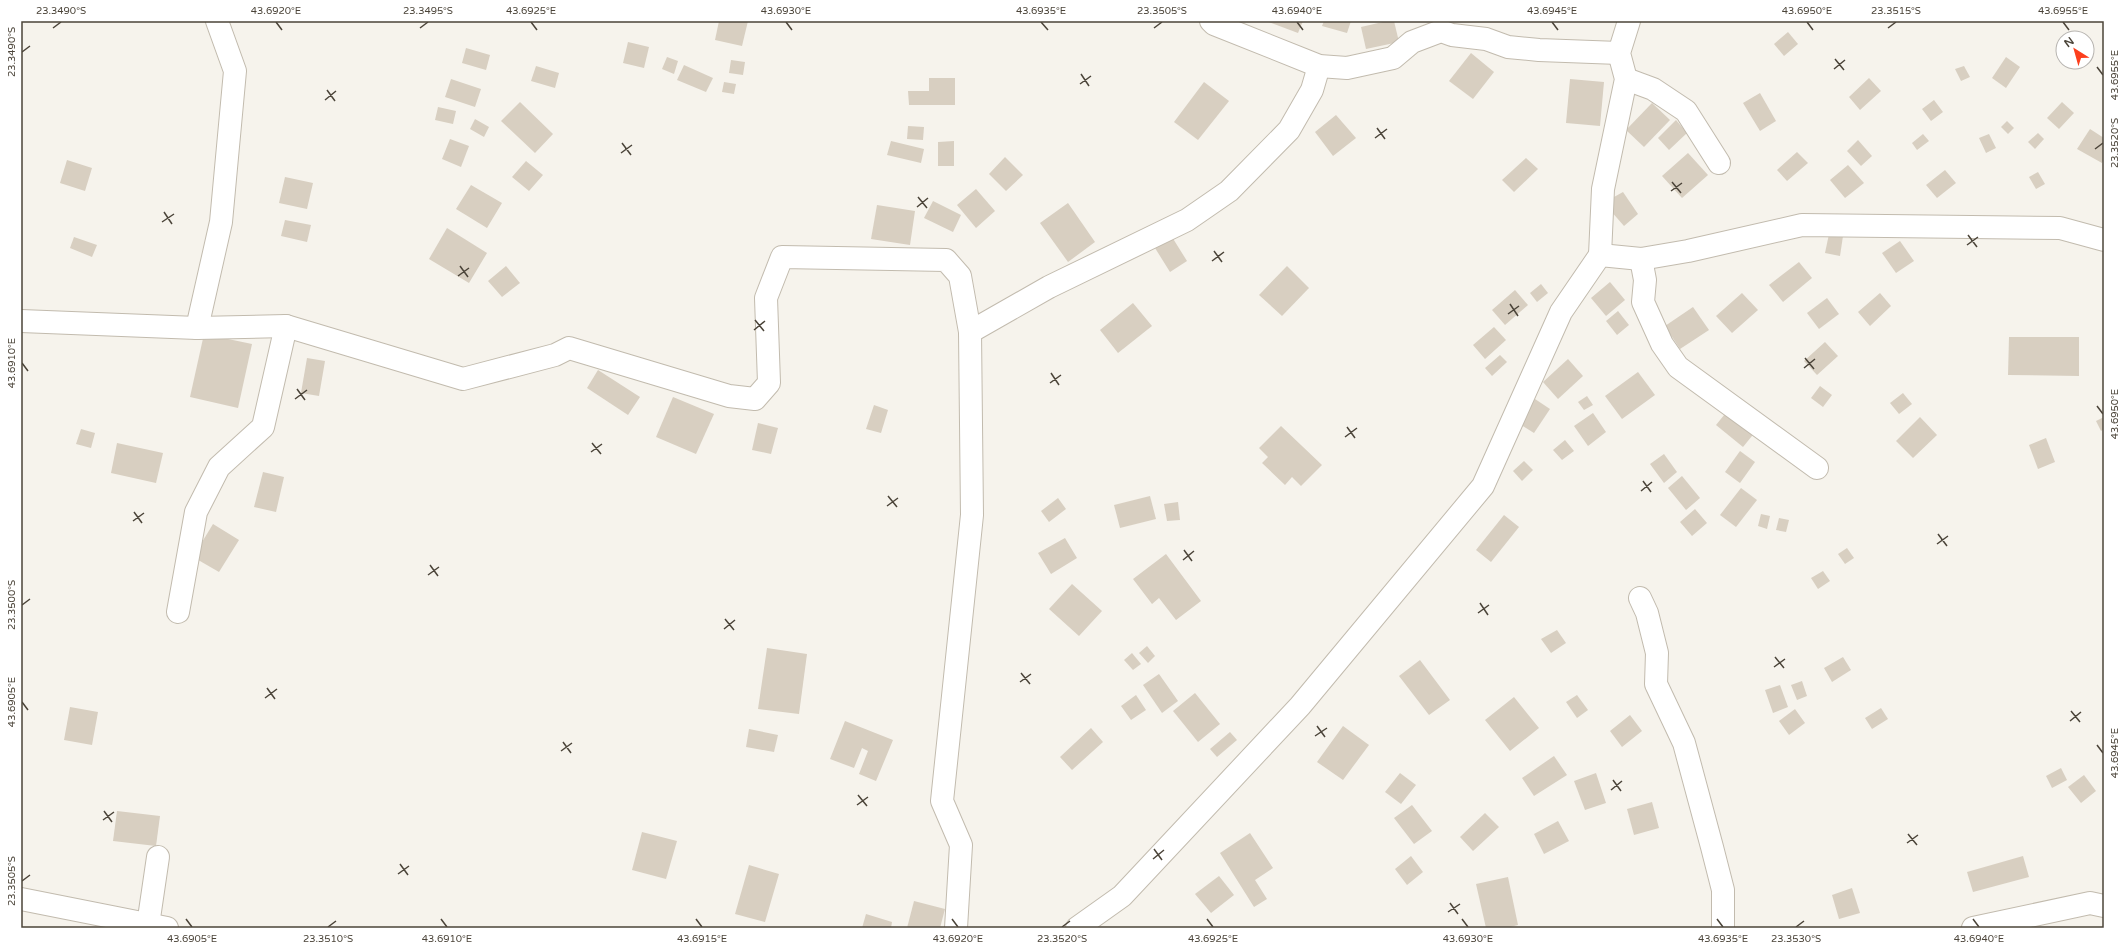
<svg xmlns="http://www.w3.org/2000/svg" width="2125" height="949" viewBox="0 0 2125 949" font-family="'Varela Round',sans-serif">
	<style>
		.building { fill: #d8cfc1 }
		.lines { fill: none; stroke-linecap: round; stroke-linejoin: round }
		.minor-casing { stroke: #c2bbae; stroke-width: 24 }
		.minor { stroke: #fff; stroke-width: 22 }
		.ticks { fill: none; stroke: #4b4439; stroke-width: 1.5 }
		.neatline { fill: none; stroke: #4b4439; stroke-width: 1.5 }
		.ticks-label { font-size: 10px; text-anchor: middle; fill: #4b4439 }
	</style>
	<rect width="100%" height="100%" fill="#f6f3ec"/>
	<g class="building">
		<polygon points="719,21 748,21 742,46 715,40"/>
		<polygon points="1266,21 1303,21 1298,33"/>
		<polygon points="1324,21 1351,21 1347,33 1322,26"/>
		<polygon points="1387,21 1394,21 1399,42 1366,49 1361,27"/>
		<polygon points="1788,32 1798,44 1784,56 1774,44"/>
		<polygon points="628,42 649,47 644,68 623,63"/>
		<polygon points="466,48 490,55 486,70 462,63"/>
		<polygon points="1471,53 1494,72 1473,99 1449,81"/>
		<polygon points="667,57 678,61 674,74 662,69"/>
		<polygon points="2006,57 2020,67 2006,88 1992,78"/>
		<polygon points="731,60 745,62 743,75 729,73"/>
		<polygon points="684,65 713,78 706,92 677,80"/>
		<polygon points="536,66 559,73 555,88 531,81"/>
		<polygon points="1964,66 1970,77 1961,81 1955,69"/>
		<polygon points="929,78 955,78 955,105 909,105 908,91 929,91"/>
		<polygon points="1869,78 1881,91 1860,110 1849,97"/>
		<polygon points="451,79 481,89 475,107 445,97"/>
		<polygon points="1570,79 1604,82 1600,126 1566,123"/>
		<polygon points="724,82 736,84 734,94 722,92"/>
		<polygon points="1204,82 1229,101 1198,140 1174,122"/>
		<polygon points="1760,93 1776,121 1760,131 1743,103"/>
		<polygon points="1934,100 1943,112 1931,121 1922,109"/>
		<polygon points="520,102 553,134 535,153 501,121"/>
		<polygon points="2062,102 2074,113 2059,129 2047,118"/>
		<polygon points="1652,103 1670,120 1644,147 1626,130"/>
		<polygon points="438,107 456,111 453,124 435,120"/>
		<polygon points="1336,115 1356,138 1333,156 1315,132"/>
		<polygon points="475,119 489,127 484,137 470,129"/>
		<polygon points="1676,120 1687,133 1669,150 1658,138"/>
		<polygon points="2007,121 2014,128 2008,134 2001,127"/>
		<polygon points="908,126 924,127 923,140 907,139"/>
		<polygon points="2090,129 2104,138 2104,159 2102,163 2077,149"/>
		<polygon points="2038,133 2044,139 2035,149 2028,142"/>
		<polygon points="1923,134 1929,141 1917,150 1912,143"/>
		<polygon points="1989,134 1996,148 1986,153 1979,138"/>
		<polygon points="450,139 469,146 461,167 442,159"/>
		<polygon points="1858,140 1872,156 1861,166 1847,151"/>
		<polygon points="891,141 924,149 921,163 887,155"/>
		<polygon points="954,141 954,166 938,166 938,142"/>
		<polygon points="1797,152 1808,163 1787,181 1777,170"/>
		<polygon points="1688,153 1708,175 1682,198 1662,176"/>
		<polygon points="1005,157 1023,175 1006,191 989,174"/>
		<polygon points="1526,158 1538,169 1514,192 1502,180"/>
		<polygon points="67,160 92,168 85,191 60,183"/>
		<polygon points="526,161 543,175 529,191 512,177"/>
		<polygon points="1848,165 1864,183 1845,198 1830,180"/>
		<polygon points="1945,170 1956,183 1937,198 1926,185"/>
		<polygon points="2038,172 2045,184 2036,189 2029,177"/>
		<polygon points="285,177 313,183 307,209 279,203"/>
		<polygon points="471,185 502,203 487,228 456,209"/>
		<polygon points="976,189 995,211 976,228 957,205"/>
		<polygon points="1623,192 1638,214 1624,226 1610,210 1614,197"/>
		<polygon points="933,201 961,215 953,232 924,218"/>
		<polygon points="1068,203 1095,242 1068,262 1040,223"/>
		<polygon points="877,205 915,211 910,245 871,239"/>
		<polygon points="285,220 311,225 307,242 281,236"/>
		<polygon points="447,228 487,253 469,283 429,259"/>
		<polygon points="1829,234 1843,236 1840,256 1825,253"/>
		<polygon points="74,237 97,245 92,257 70,248"/>
		<polygon points="1172,237 1187,261 1170,272 1155,248"/>
		<polygon points="1900,241 1914,261 1896,273 1882,253"/>
		<polygon points="1799,262 1812,278 1783,302 1769,285"/>
		<polygon points="506,266 520,283 502,297 488,281"/>
		<polygon points="1287,266 1309,288 1282,316 1259,295"/>
		<polygon points="1610,282 1625,300 1606,316 1591,298"/>
		<polygon points="1541,284 1548,293 1537,302 1530,293"/>
		<polygon points="1515,290 1528,305 1505,325 1492,310"/>
		<polygon points="1742,293 1758,310 1732,333 1716,316"/>
		<polygon points="1880,293 1891,306 1870,326 1858,312"/>
		<polygon points="1827,298 1839,314 1819,329 1807,313"/>
		<polygon points="1133,303 1152,326 1118,353 1100,330"/>
		<polygon points="1693,307 1709,330 1680,349 1665,326"/>
		<polygon points="1618,311 1629,325 1617,335 1606,321"/>
		<polygon points="1494,327 1506,340 1485,359 1473,345"/>
		<polygon points="204,334 252,344 238,408 190,397"/>
		<polygon points="2009,337 2079,337 2079,376 2008,375"/>
		<polygon points="1825,342 1838,356 1817,375 1804,361"/>
		<polygon points="1500,355 1507,362 1492,376 1485,368"/>
		<polygon points="307,358 325,361 319,396 301,393"/>
		<polygon points="1568,359 1583,376 1558,399 1543,382"/>
		<polygon points="598,370 640,397 628,415 587,388"/>
		<polygon points="1638,372 1655,395 1622,419 1605,396"/>
		<polygon points="1820,386 1832,395 1823,407 1811,398"/>
		<polygon points="1903,393 1912,404 1899,414 1890,403"/>
		<polygon points="1587,396 1593,405 1584,410 1578,402"/>
		<polygon points="673,397 714,414 696,454 656,437"/>
		<polygon points="1535,399 1550,409 1534,433 1518,423"/>
		<polygon points="874,405 888,410 881,433 866,429"/>
		<polygon points="1729,409 1756,431 1743,447 1716,425"/>
		<polygon points="1593,413 1606,432 1588,446 1574,426"/>
		<polygon points="1920,417 1937,435 1913,458 1896,441"/>
		<polygon points="2104,417 2104,429 2101,431 2096,421"/>
		<polygon points="758,423 778,428 771,454 752,450"/>
		<polygon points="1281,426 1322,465 1301,486 1292,477 1285,485 1262,463 1268,457 1259,448"/>
		<polygon points="81,429 95,433 91,448 76,444"/>
		<polygon points="2046,438 2055,462 2038,469 2029,445"/>
		<polygon points="1565,440 1574,451 1562,460 1553,450"/>
		<polygon points="117,443 163,453 156,483 111,473"/>
		<polygon points="1740,451 1755,462 1740,483 1725,472"/>
		<polygon points="1664,454 1677,472 1664,483 1650,464"/>
		<polygon points="1524,461 1533,470 1522,481 1513,471"/>
		<polygon points="263,472 284,477 276,512 254,507"/>
		<polygon points="1682,476 1700,498 1686,510 1668,488"/>
		<polygon points="1741,488 1757,500 1736,527 1720,515"/>
		<polygon points="1150,496 1156,519 1120,528 1114,505"/>
		<polygon points="1058,498 1066,509 1049,522 1041,511"/>
		<polygon points="1178,502 1180,520 1167,521 1164,504"/>
		<polygon points="1695,509 1707,523 1692,536 1680,522"/>
		<polygon points="1761,514 1770,516 1767,529 1758,526"/>
		<polygon points="1504,515 1519,527 1491,562 1476,550"/>
		<polygon points="1779,518 1789,520 1786,532 1776,530"/>
		<polygon points="213,524 239,540 219,572 193,557"/>
		<polygon points="1065,538 1077,558 1051,574 1038,553"/>
		<polygon points="1847,548 1854,558 1845,564 1838,554"/>
		<polygon points="1166,554 1201,601 1176,620 1159,598 1152,604 1133,579"/>
		<polygon points="1823,571 1830,581 1818,589 1811,578"/>
		<polygon points="1072,584 1102,611 1079,636 1049,609"/>
		<polygon points="1557,630 1566,643 1551,653 1541,639"/>
		<polygon points="1147,646 1155,656 1148,663 1139,653"/>
		<polygon points="767,648 807,654 799,714 758,709"/>
		<polygon points="1132,653 1141,664 1133,670 1124,660"/>
		<polygon points="1843,657 1851,670 1832,682 1824,668"/>
		<polygon points="1420,660 1450,700 1429,715 1399,676"/>
		<polygon points="1159,674 1178,701 1162,713 1143,685"/>
		<polygon points="1802,681 1807,696 1797,700 1791,685"/>
		<polygon points="1780,685 1788,707 1773,713 1765,690"/>
		<polygon points="1195,693 1220,724 1198,742 1173,711"/>
		<polygon points="1136,695 1146,710 1131,720 1121,706"/>
		<polygon points="1577,695 1588,710 1577,718 1566,702"/>
		<polygon points="1514,697 1539,728 1510,751 1485,720"/>
		<polygon points="70,707 98,712 92,745 64,740"/>
		<polygon points="1881,708 1888,719 1872,729 1865,718"/>
		<polygon points="1795,709 1805,723 1789,735 1779,721"/>
		<polygon points="1630,715 1642,731 1622,747 1610,731"/>
		<polygon points="845,721 893,740 876,781 859,774 868,751 862,748 854,768 830,759"/>
		<polygon points="1343,726 1369,745 1343,780 1317,762"/>
		<polygon points="1091,728 1103,742 1072,770 1060,757"/>
		<polygon points="749,729 778,735 774,752 746,747"/>
		<polygon points="1230,732 1237,740 1217,757 1210,749"/>
		<polygon points="1554,756 1567,775 1534,796 1522,778"/>
		<polygon points="2061,768 2067,780 2052,788 2046,776"/>
		<polygon points="1400,773 1416,785 1401,804 1385,792"/>
		<polygon points="1596,773 1606,803 1585,810 1574,781"/>
		<polygon points="2084,775 2096,791 2081,803 2068,787"/>
		<polygon points="1652,802 1659,828 1634,835 1627,809"/>
		<polygon points="1412,805 1432,831 1414,844 1394,818"/>
		<polygon points="117,811 160,816 156,846 113,841"/>
		<polygon points="1485,813 1499,827 1473,851 1460,837"/>
		<polygon points="1558,821 1569,841 1544,854 1534,834"/>
		<polygon points="642,832 677,841 666,879 632,870"/>
		<polygon points="1250,833 1273,868 1255,880 1267,899 1254,907 1220,853"/>
		<polygon points="1411,856 1423,872 1407,885 1395,869"/>
		<polygon points="2023,856 2029,877 1973,892 1967,872"/>
		<polygon points="749,865 779,874 765,922 735,914"/>
		<polygon points="1219,876 1234,895 1211,913 1195,894"/>
		<polygon points="1508,877 1518,925 1506,928 1486,928 1476,884"/>
		<polygon points="1852,888 1860,913 1839,919 1832,895"/>
		<polygon points="914,901 945,909 940,928 907,928"/>
		<polygon points="866,914 892,922 891,928 862,928"/>
	</g>
	<g class="lines">
		<defs>
			<g id="minor">
				<polyline points="1211,21 1214,24 1319,66 1347,68 1393,58 1412,42 1441,31 1452,35 1486,39 1508,47 1539,50 1619,53"/>
				<polyline points="1626,79 1653,89 1686,111 1719,163"/>
				<polyline points="1600,255 1603,189 1626,79 1619,53 1629,21"/>
				<polyline points="1641,259 1645,280 1643,302 1662,344 1678,367 1817,468"/>
				<polyline points="21,321 197,328 286,326 463,379 555,355 569,348 729,396 755,399 769,383 766,298 782,257 946,260 960,276 970,332 972,515 942,801 961,845 956,928"/>
				<polyline points="197,328 221,222 235,71 217,21"/>
				<polyline points="970,332 1049,287 1187,220 1229,191 1289,130 1312,90 1319,66"/>
				<polyline points="1640,598 1647,613 1657,653 1656,684 1684,743 1712,847 1723,890 1723,928"/>
				<polyline points="178,612 196,512 219,467 263,427 286,326"/>
				<polyline points="21,899 167,928"/>
				<polyline points="148,925 158,857"/>
				<polyline points="1077,928 1122,896 1300,706 1483,486 1561,312 1600,255 1641,259 1688,251 1802,225 2060,228 2104,240"/>
				<polyline points="1973,928 2090,903 2104,906"/>
			</g>
		</defs>
		<use href="#minor" class="minor-casing"/>
		<use href="#minor" class="minor"/>
	</g>
	<path class="ticks" d="M 276,22 L 282,30M 531,22 L 537,30M 786,22 L 792,30M 1041,22 L 1048,30M 1297,22 L 1303,30M 1552,22 L 1558,30M 1807,22 L 1813,30M 2063,22 L 2069,30M 53,28 L 61,22M 420,28 L 428,22M 1154,28 L 1162,22M 1888,28 L 1896,22M 22,52 L 30,46M 1835,59 L 1844,70M 2097,67 L 2103,75M 1834,69 L 1845,60M 1081,74 L 1089,86M 1080,84 L 1091,76M 327,90 L 335,101M 325,100 L 336,91M 1377,128 L 1385,139M 1375,138 L 1387,129M 622,143 L 631,155M 2095,149 L 2103,143M 621,153 L 632,145M 1672,182 L 1681,193M 1671,191 L 1682,183M 918,197 L 927,208M 917,207 L 928,198M 164,212 L 172,224M 162,222 L 174,214M 1968,235 L 1977,247M 1967,245 L 1978,237M 1214,251 L 1222,262M 1212,261 L 1224,252M 460,266 L 468,277M 458,276 L 469,268M 1510,304 L 1518,316M 1508,314 L 1519,306M 755,320 L 764,331M 754,330 L 765,321M 1805,358 L 1814,369M 22,363 L 28,371M 1804,368 L 1815,359M 1051,373 L 1059,385M 1050,383 L 1061,375M 297,389 L 305,400M 295,399 L 307,390M 2097,406 L 2103,414M 1347,427 L 1355,438M 1345,437 L 1357,428M 592,443 L 601,454M 591,452 L 602,444M 1643,481 L 1651,492M 1641,491 L 1652,482M 888,496 L 897,507M 887,506 L 898,498M 134,512 L 142,523M 133,521 L 144,513M 1938,534 L 1947,546M 1937,544 L 1948,536M 1184,550 L 1192,561M 1183,560 L 1194,551M 430,565 L 438,576M 428,575 L 439,567M 1480,603 L 1488,615M 22,605 L 30,599M 1478,613 L 1489,605M 725,619 L 734,630M 724,629 L 735,620M 1775,657 L 1784,668M 1774,667 L 1785,659M 1021,673 L 1030,684M 1020,682 L 1031,674M 267,688 L 275,699M 265,698 L 277,689M 22,702 L 28,710M 2071,711 L 2080,722M 2070,721 L 2081,712M 1317,726 L 1325,737M 1315,736 L 1327,728M 563,742 L 571,753M 2097,745 L 2103,753M 561,751 L 572,743M 1613,780 L 1621,791M 1611,790 L 1622,781M 858,795 L 867,806M 857,805 L 868,797M 104,811 L 112,822M 103,820 L 114,812M 1908,834 L 1917,845M 1907,843 L 1918,835M 1154,849 L 1162,860M 1153,859 L 1164,850M 400,864 L 408,875M 398,874 L 409,866M 22,881 L 30,875M 1450,903 L 1458,914M 1448,912 L 1460,904M 186,919 L 192,927M 441,919 L 447,927M 696,919 L 702,927M 952,919 L 958,927M 1207,919 L 1213,927M 1462,919 L 1468,927M 1717,919 L 1723,927M 1973,919 L 1979,927M 328,927 L 336,921M 1062,927 L 1070,921M 1796,927 L 1804,921"/>
	<rect width="2125" height="949" fill="none" stroke="#ffffff" stroke-width="44"/>
	<g transform="translate(2075 50) rotate(323)"><circle r="19" fill="#ffffff" stroke="#b7b4b0"/>
	<path d="M0-3L7 15L0 10L-7 15Z" fill="#fc3f1d"/>
	<text y="-6" font-size="11" font-weight="bold" text-anchor="middle" fill="#4b4439">N</text>
	</g>
	<rect x="22" y="22" width="2081" height="905" class="neatline"/>
	<g class="ticks-label">
		<text x="61" y="14">23.3490°S</text>
		<text x="276" y="14">43.6920°E</text>
		<text x="428" y="14">23.3495°S</text>
		<text x="531" y="14">43.6925°E</text>
		<text x="786" y="14">43.6930°E</text>
		<text x="1041" y="14">43.6935°E</text>
		<text x="1162" y="14">23.3505°S</text>
		<text x="1297" y="14">43.6940°E</text>
		<text x="1552" y="14">43.6945°E</text>
		<text x="1807" y="14">43.6950°E</text>
		<text x="1896" y="14">23.3515°S</text>
		<text x="2063" y="14">43.6955°E</text>
		<text transform="translate(11 52) rotate(-90)" y="4">23.3490°S</text>
		<text transform="translate(2114 75) rotate(-90)" y="4">43.6955°E</text>
		<text transform="translate(2114 143) rotate(-90)" y="4">23.3520°S</text>
		<text transform="translate(11 363) rotate(-90)" y="4">43.6910°E</text>
		<text transform="translate(2114 414) rotate(-90)" y="4">43.6950°E</text>
		<text transform="translate(11 605) rotate(-90)" y="4">23.3500°S</text>
		<text transform="translate(11 702) rotate(-90)" y="4">43.6905°E</text>
		<text transform="translate(2114 753) rotate(-90)" y="4">43.6945°E</text>
		<text transform="translate(11 881) rotate(-90)" y="4">23.3505°S</text>
		<text x="192" y="942">43.6905°E</text>
		<text x="328" y="942">23.3510°S</text>
		<text x="447" y="942">43.6910°E</text>
		<text x="702" y="942">43.6915°E</text>
		<text x="958" y="942">43.6920°E</text>
		<text x="1062" y="942">23.3520°S</text>
		<text x="1213" y="942">43.6925°E</text>
		<text x="1468" y="942">43.6930°E</text>
		<text x="1723" y="942">43.6935°E</text>
		<text x="1796" y="942">23.3530°S</text>
		<text x="1979" y="942">43.6940°E</text>
	</g>
</svg>
